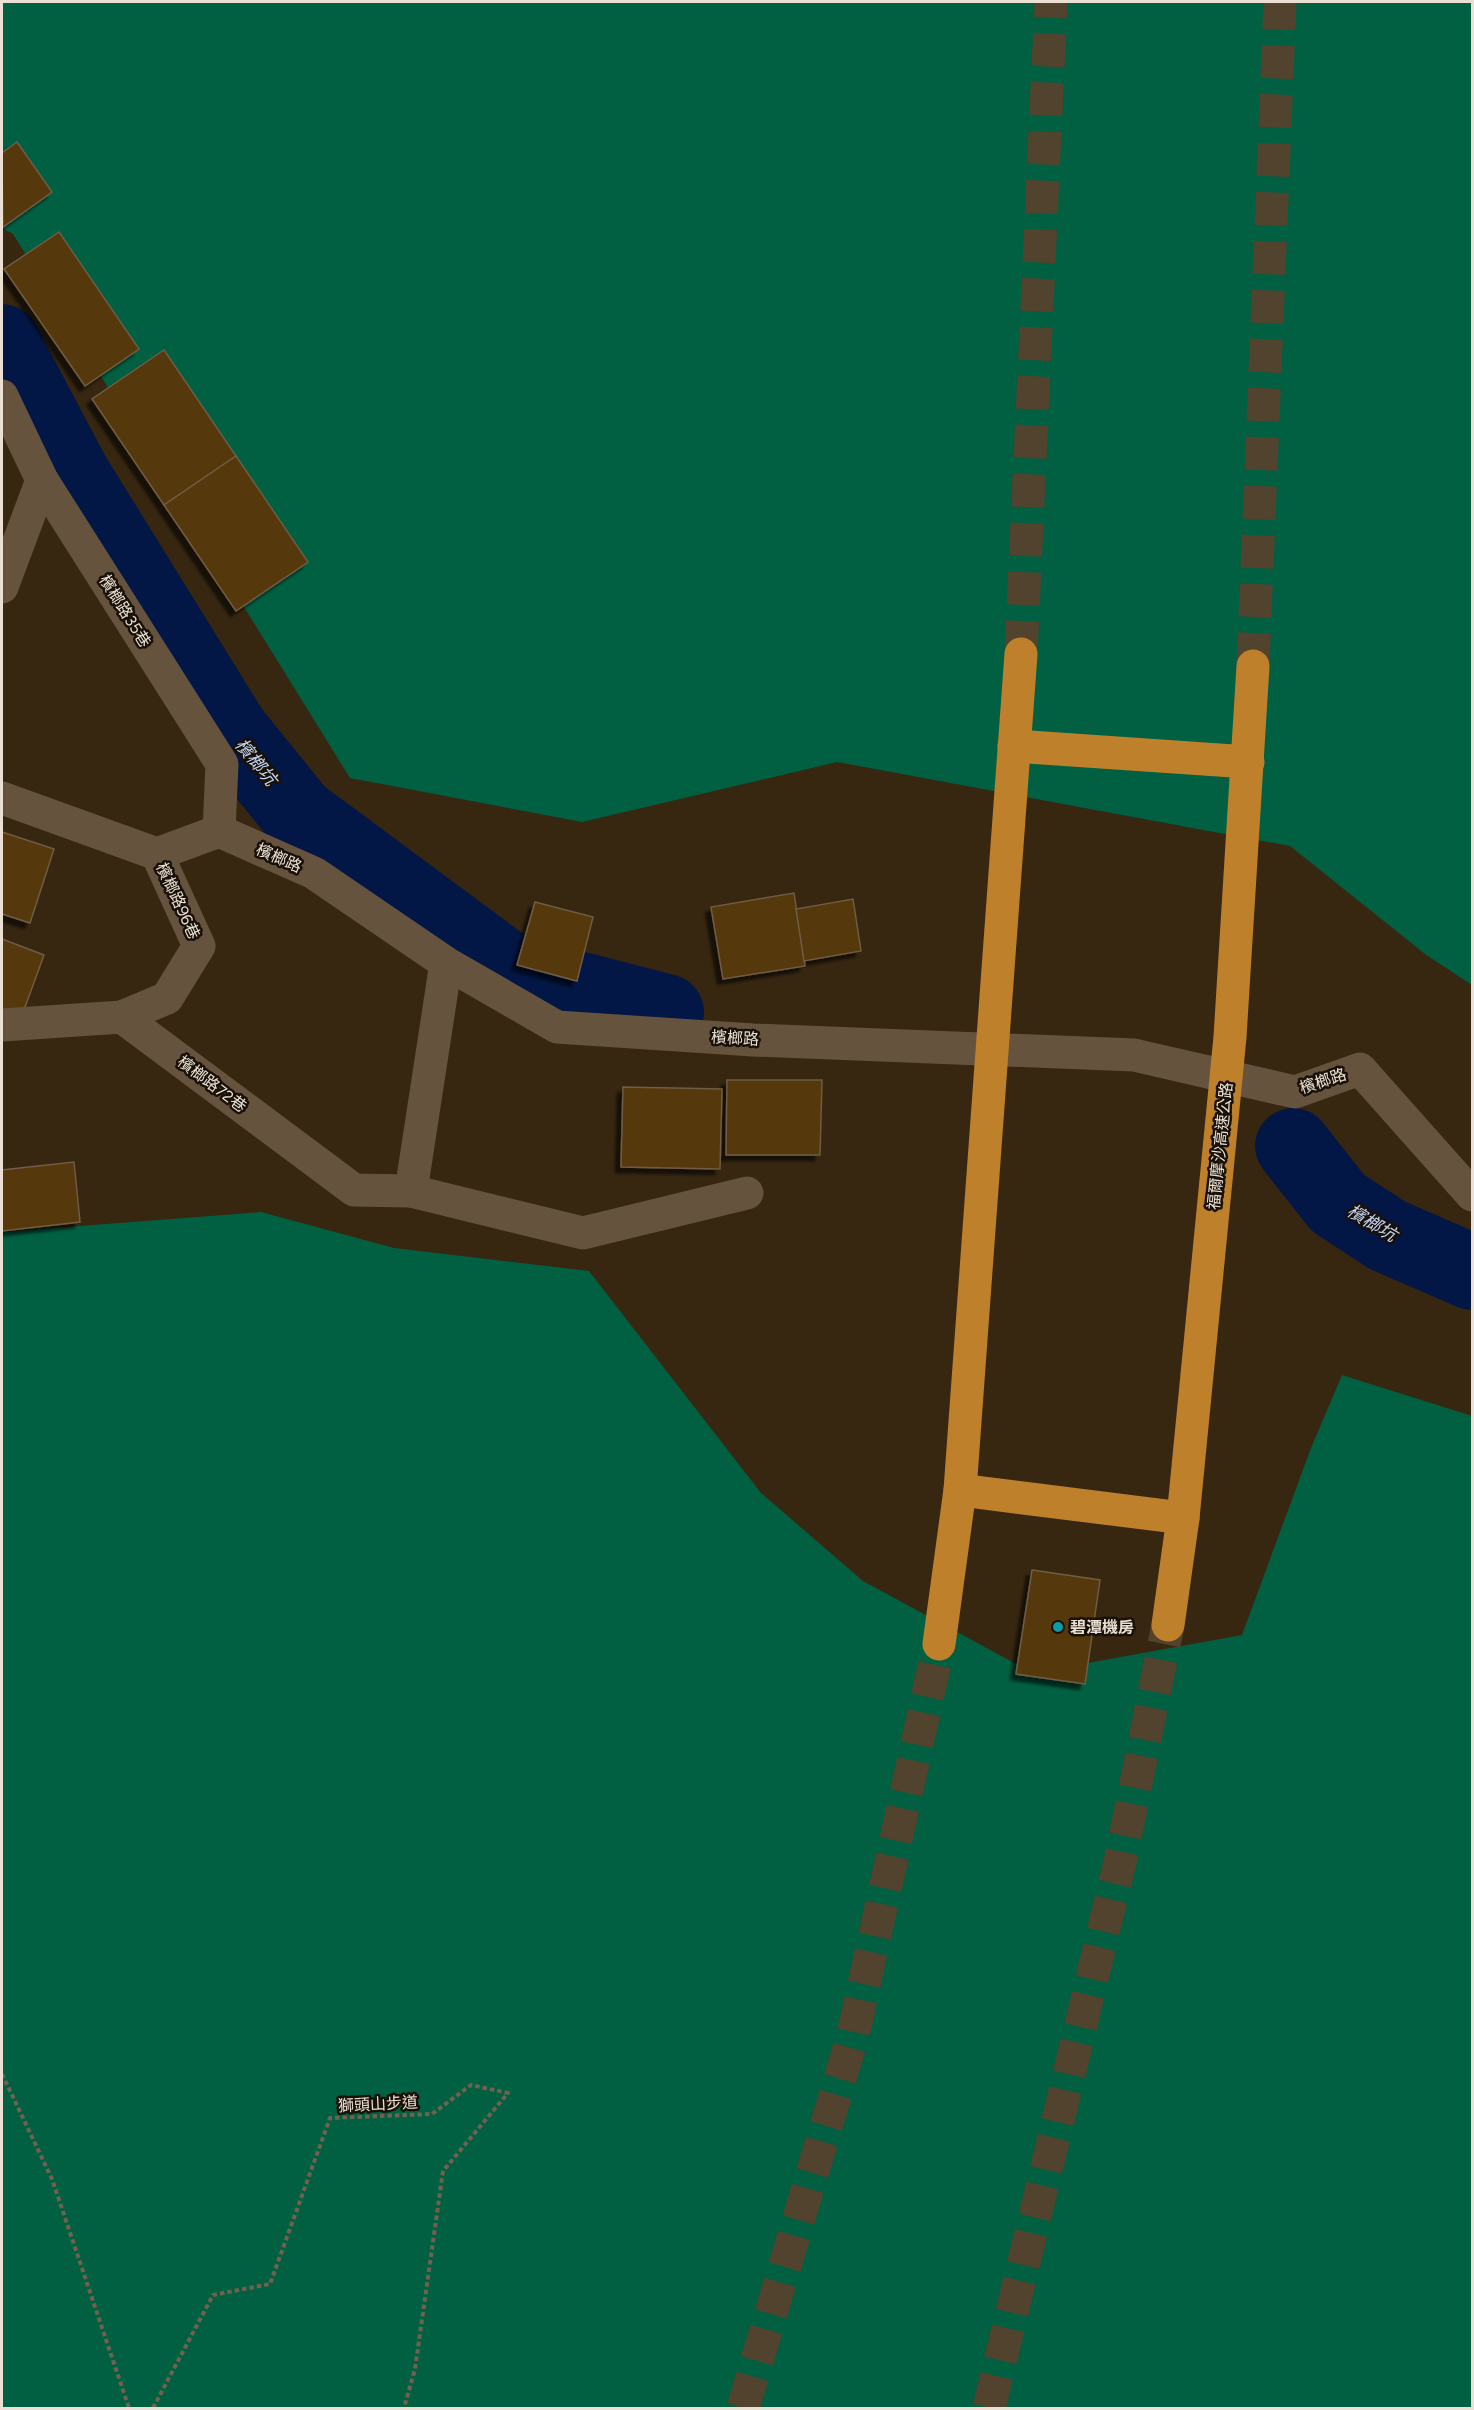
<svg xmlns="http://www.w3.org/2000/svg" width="1474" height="2410" viewBox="0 0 1474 2410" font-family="Figtree,'Noto Sans TC',sans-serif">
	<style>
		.forest { fill: #016042 }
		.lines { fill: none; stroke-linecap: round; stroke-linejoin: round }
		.river { stroke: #031746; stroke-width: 76 }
		.building { fill: #563707; stroke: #6f5c46; stroke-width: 1.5; filter: url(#shadow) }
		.highway-tunnel { stroke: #52432e; stroke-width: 33; stroke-dasharray: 33 16; stroke-linecap: butt }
		.path { stroke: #70624e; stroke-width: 4; stroke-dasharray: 4.5 3; stroke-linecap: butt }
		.minor { stroke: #66533d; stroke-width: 33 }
		.highway { stroke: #bf802b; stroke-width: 33 }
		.culture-dot { fill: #0f9aa8; stroke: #191108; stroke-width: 2 }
		.labels { text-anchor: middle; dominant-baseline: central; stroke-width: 5; stroke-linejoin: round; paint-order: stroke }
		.street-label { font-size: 16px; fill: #ebe0d3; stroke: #191108 }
		.poi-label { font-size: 16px; font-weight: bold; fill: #ebe0d3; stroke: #191108; text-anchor: start }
		.water-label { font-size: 18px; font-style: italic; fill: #c1d3f3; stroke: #191108 }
	</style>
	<defs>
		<filter id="shadow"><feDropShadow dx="-5.5" dy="5.5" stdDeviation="1.5" flood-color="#0009"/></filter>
	</defs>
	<rect width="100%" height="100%" fill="#372711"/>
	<g class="forest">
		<polygon points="2,2 1472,2 1472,985 1425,954 1290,846 837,762 582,822 350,778 13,234 2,228"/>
		<polygon points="261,1212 394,1248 589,1271 761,1493 863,1581 1033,1673 1242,1635 1311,1448 1342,1375 1472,1416 1472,2408 2,2408 2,1232"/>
	</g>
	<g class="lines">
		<g class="river">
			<polyline points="2,342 73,476 231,731 298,814 511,972 666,1012"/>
			<polyline points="1293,1146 1338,1203 1387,1235 1472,1272"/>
		</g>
	</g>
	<g class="building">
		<polygon points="17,142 52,192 3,227 2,153"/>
		<polygon points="59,232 139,349 85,386 4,269"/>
		<polygon points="164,350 236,456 164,505 92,399"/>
		<polygon points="236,456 308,562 236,611 164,505"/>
		<polygon points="2,832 54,849 30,923 2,914"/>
		<polygon points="794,893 805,966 723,979 711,907"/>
		<polygon points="853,899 861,951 804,961 796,909"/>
		<polygon points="535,902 593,917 577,981 517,965"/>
		<polygon points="2,939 44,955 21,1018 2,1011"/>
		<polygon points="727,1080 822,1080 820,1155 726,1155"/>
		<polygon points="623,1087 722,1089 720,1169 621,1167"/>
		<polygon points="74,1162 80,1222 2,1231 2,1170"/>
		<polygon points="1032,1570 1100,1580 1085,1684 1016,1674"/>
	</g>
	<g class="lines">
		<g class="highway-tunnel">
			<polyline points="1021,654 1051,2"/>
			<polyline points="1253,666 1280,2"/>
			<polyline points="743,2408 853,2035 939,1644"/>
			<polyline points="989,2408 1120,1862 1168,1625"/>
		</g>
		<g class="path">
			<polyline points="2,2074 52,2179 129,2408"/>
			<polyline points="153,2408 213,2295 270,2284 330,2118 432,2114 471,2085 508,2093 443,2171 415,2369 404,2408"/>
		</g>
		<g class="minor">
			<polyline points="2,396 42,480 222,764 219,831"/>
			<polyline points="2,587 42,480"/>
			<polyline points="2,798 157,854 219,831 314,873 446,963 557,1027 753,1040 1134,1055 1295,1092 1360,1069 1472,1195"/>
			<polyline points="446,963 411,1191 583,1233 747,1193"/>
			<polyline points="122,1017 167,998 199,946 157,854"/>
			<polyline points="2,1025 122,1017 354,1190 411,1191"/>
		</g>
		<g class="highway">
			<polyline points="1014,746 1248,762"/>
			<polyline points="960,1490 1183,1518"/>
			<polyline points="1168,1625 1183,1518 1230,1037 1253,666"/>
			<polyline points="939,1644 960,1490 1021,654"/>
		</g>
	</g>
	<circle class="culture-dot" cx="1058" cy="1627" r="6"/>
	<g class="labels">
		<g class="street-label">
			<text transform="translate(125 611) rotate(58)">檳榔路35巷</text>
			<text transform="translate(279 858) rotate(24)">檳榔路</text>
			<text transform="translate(178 901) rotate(65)">檳榔路96巷</text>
			<text transform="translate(735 1038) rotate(3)">檳榔路</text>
			<text transform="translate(1323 1081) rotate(-18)">檳榔路</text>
			<text transform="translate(212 1084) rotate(37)">檳榔路72巷</text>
			<text transform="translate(1220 1146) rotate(-84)">福爾摩沙高速公路</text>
			<text transform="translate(378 2104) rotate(-3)">獅頭山步道</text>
		</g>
		<g class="poi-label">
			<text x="1070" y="1627">碧潭機房</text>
		</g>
		<g class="water-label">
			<text transform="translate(256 762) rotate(51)">檳榔坑</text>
			<text transform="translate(1372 1223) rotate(31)">檳榔坑</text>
		</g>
	</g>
	<rect width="1474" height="2410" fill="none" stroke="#ebe0d3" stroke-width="6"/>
</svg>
